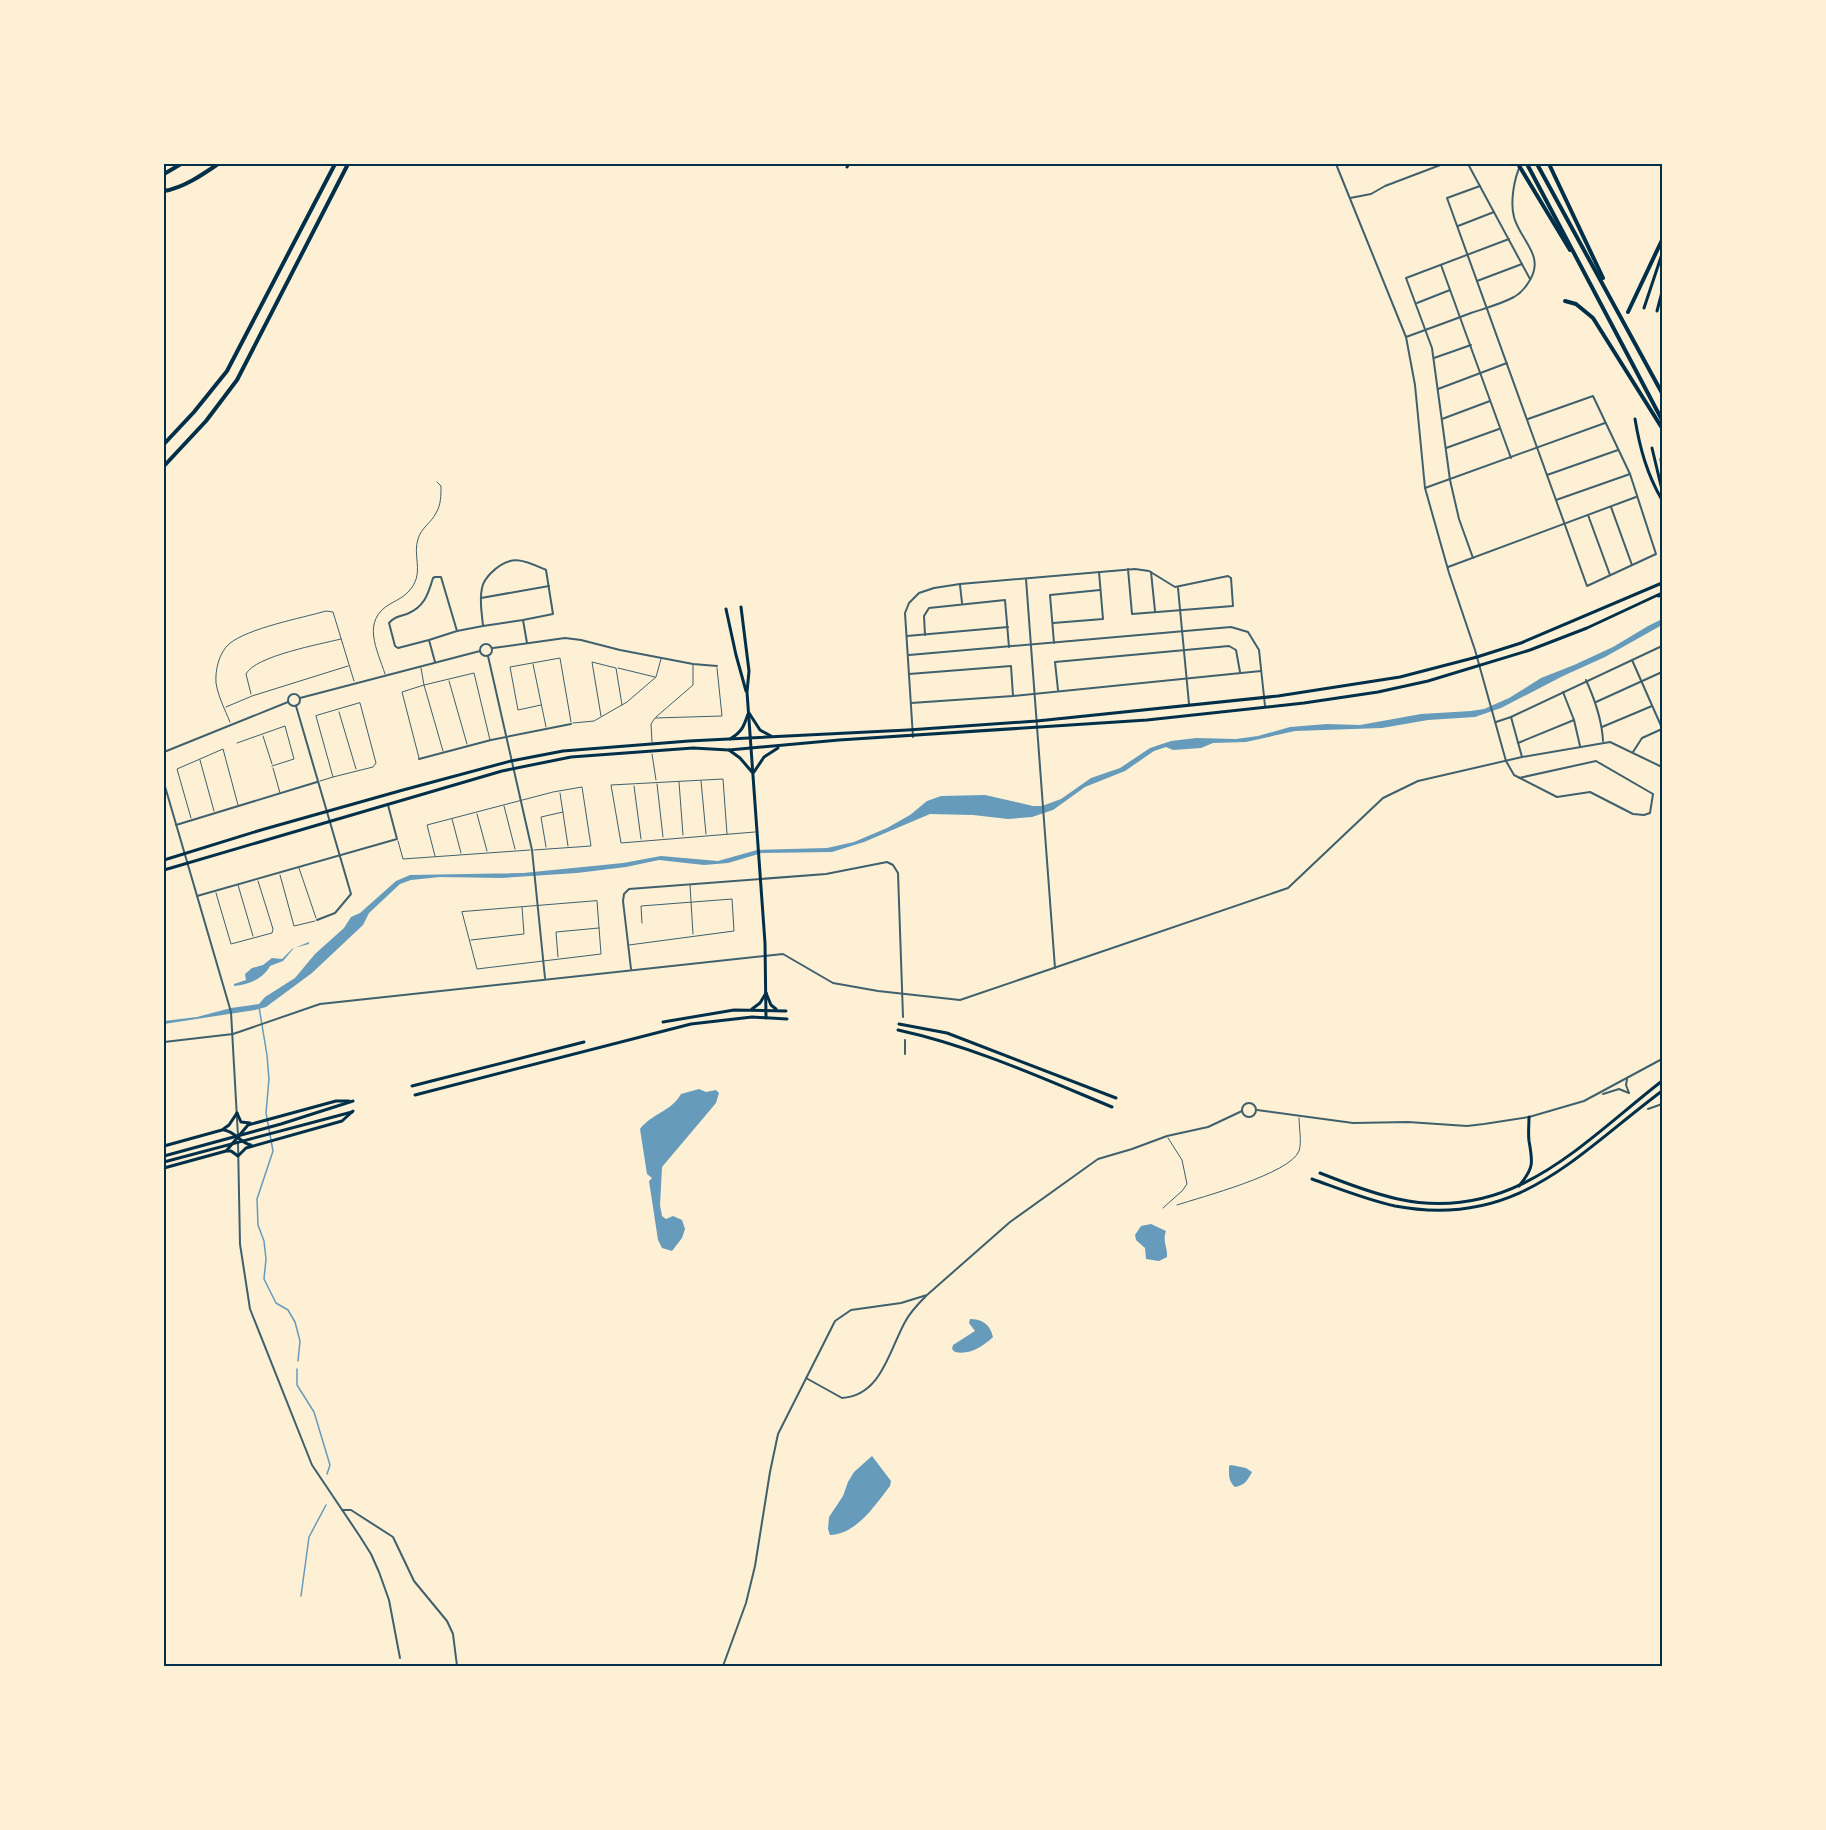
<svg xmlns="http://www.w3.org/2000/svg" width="1826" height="1830" viewBox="0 0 1826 1830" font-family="'Work Sans',sans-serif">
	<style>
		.water { fill: #669bbc }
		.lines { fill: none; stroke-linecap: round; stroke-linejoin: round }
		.stream { stroke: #669bbc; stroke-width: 1.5 }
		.service { stroke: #3f606c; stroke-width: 1 }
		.minor { stroke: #3f606c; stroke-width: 2 }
		.tertiary { stroke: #3f606c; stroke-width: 2 }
		.secondary { stroke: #003049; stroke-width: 3 }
		.primary { stroke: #003049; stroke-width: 3 }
		.motorway { stroke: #003049; stroke-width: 4 }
		.neatline { fill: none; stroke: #003049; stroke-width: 2 }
	</style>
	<rect width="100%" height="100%" fill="#fdf0d5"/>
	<g class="water">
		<polygon points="1662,619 1662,625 1605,657 1563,676 1501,708 1475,717 1428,720 1382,728 1295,731 1246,742 1213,743 1201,748 1173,750 1166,747 1154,751 1125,771 1085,787 1053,810 1032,817 1008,819 973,815 930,814 864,842 832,852 762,853 728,863 704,865 659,860 626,867 577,873 502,878 440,877 411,880 400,884 369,913 363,925 312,973 266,1007 255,1010 164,1024 164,1021 197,1017 231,1008 259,1004 265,997 295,978 315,954 344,928 351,917 360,913 396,881 410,875 523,873 623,863 661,856 718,861 757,850 827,848 854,842 887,828 910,815 927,801 941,796 985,795 1033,806 1042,806 1061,799 1091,778 1120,768 1150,748 1171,741 1196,738 1236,739 1258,736 1290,727 1327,724 1360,725 1421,714 1471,711 1484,709 1509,698 1541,678 1574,665 1613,647 1648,626"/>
		<path d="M 309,942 L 309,944 L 294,948 L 283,961 L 270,966 C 263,979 248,985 234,986 L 234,984 L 246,980 L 245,974 L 252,968 L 263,965 L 272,958 L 282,959 L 292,949 Z"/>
		<path d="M 699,1089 L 706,1092 L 716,1090 L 719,1093 L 716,1103 L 662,1167 L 660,1205 L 662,1216 L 666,1219 L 673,1216 L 682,1220 L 685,1229 L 682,1238 L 672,1251 L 662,1248 L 658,1240 L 649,1181 L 652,1178 L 647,1174 L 640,1129 C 651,1114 672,1111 681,1094 Z"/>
		<path d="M 1151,1224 L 1166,1231 C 1162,1241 1168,1248 1167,1257 L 1159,1261 L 1146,1259 L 1145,1248 L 1136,1240 L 1135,1235 L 1141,1226 Z"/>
		<path d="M 970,1319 C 982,1319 990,1324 993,1337 C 982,1347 970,1355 955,1352 L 952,1349 L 953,1345 L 975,1331 L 969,1323 Z"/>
		<path d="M 872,1456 L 891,1481 L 890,1486 C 875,1505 857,1534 830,1535 L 828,1529 L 829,1517 L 843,1496 L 848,1482 L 854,1472 Z"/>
		<path d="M 1231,1465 L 1246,1468 L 1252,1472 C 1247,1481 1245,1485 1235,1487 C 1228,1481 1229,1474 1229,1466 Z"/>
	</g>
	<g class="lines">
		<g class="stream">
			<polyline points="259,1007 267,1055 269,1079 266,1113 273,1151 257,1199 258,1225 264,1241 266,1259 264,1279 276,1303 288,1310 295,1322 300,1341 298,1361"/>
			<polyline points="297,1369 297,1385 314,1412 330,1465 327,1474"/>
			<polyline points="301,1596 309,1537 326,1505"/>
		</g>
		<g class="service">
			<polyline points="533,664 546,727"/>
			<polyline points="618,668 655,677"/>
			<path d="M 385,674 C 377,649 361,621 390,604 C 399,599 408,595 414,584 C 422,570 413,554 418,539 C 421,528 431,523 436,513 C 441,505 441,495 441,486 L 437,482"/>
			<polyline points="449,681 467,744"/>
			<path d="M 251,694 L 246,674 C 255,656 321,644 341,639"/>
			<polygon points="360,703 376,763 373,767 333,777 316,716"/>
			<polyline points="541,705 518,710 510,667 560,658 571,722"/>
			<polyline points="226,707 252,696 348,666"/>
			<polyline points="339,712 356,769"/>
			<polyline points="601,716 592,662 616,668 622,705"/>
			<polyline points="656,717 693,685 693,665"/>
			<path d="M 230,722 C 225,710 218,696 216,683 C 215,670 219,653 229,644 C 248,628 302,618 326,611 L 333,612 L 354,681"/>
			<polyline points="573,723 594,721 627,702 656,677 661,659"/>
			<polyline points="263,736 272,764"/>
			<polyline points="652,742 651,724 655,718 722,716 717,668"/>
			<polyline points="237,743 285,726 294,759 272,766"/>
			<polyline points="443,751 424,685 474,673 490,740"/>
			<polyline points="652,754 656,780"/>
			<polyline points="419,758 402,692 424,685 421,668"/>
			<polyline points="200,760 214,811"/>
			<polyline points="273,768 280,793"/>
			<polyline points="320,781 333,777"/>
			<polyline points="701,781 706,834"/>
			<polyline points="679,782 683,835"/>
			<polyline points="657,784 663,837"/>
			<polyline points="634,786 641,839"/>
			<polyline points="560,793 568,846"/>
			<polyline points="504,806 515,849"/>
			<polyline points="477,814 487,851"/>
			<polyline points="191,818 177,769 223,749 238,805"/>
			<polyline points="452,819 461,853"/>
			<polyline points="727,834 723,779 611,785 621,843 755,832"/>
			<polyline points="398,841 403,859 530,850"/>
			<polyline points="546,847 541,817 563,812"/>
			<polyline points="435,856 427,825 553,792 582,787 591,846 534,850"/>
			<polyline points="299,868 316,918"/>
			<polyline points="280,875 294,926 315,921"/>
			<polyline points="238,885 253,936"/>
			<polyline points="690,885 693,934"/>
			<polyline points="216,893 231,944 272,933 273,929 258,881"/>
			<polygon points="597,901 601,954 477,969 462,912"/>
			<polyline points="471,940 524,934 522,907"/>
			<polyline points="629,945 734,931 732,899 641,906 642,923"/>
			<polyline points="558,957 556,932 599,928"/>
			<path d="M 1177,1205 C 1201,1197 1290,1174 1299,1151 C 1302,1142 1299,1128 1299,1118"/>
			<polyline points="1163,1208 1182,1191 1187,1184 1182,1160 1168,1138"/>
		</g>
		<g class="minor">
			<polyline points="1468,164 1530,279"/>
			<polyline points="1480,186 1447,198 1587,586 1656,554 1630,474 1593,396 1528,419"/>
			<polyline points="1458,226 1494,212"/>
			<polyline points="1441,265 1511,458"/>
			<polyline points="1477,281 1522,264"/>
			<polyline points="1417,303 1450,290"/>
			<path d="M 1406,337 C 1428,329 1450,321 1471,313 C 1486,308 1501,304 1514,297 C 1521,293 1526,287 1530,280 C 1545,255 1520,240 1514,217 C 1510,202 1514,178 1521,164"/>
			<polyline points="1434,358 1471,345"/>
			<polyline points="1438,389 1507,363"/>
			<polyline points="1442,419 1490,401"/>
			<polyline points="1446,448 1499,429"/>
			<polyline points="1547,475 1618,450"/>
			<polyline points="1425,488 1605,423"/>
			<polyline points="1556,500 1630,474"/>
			<polyline points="1611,507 1632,565"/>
			<polyline points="1588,515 1610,575"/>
			<polyline points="1473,558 1459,519 1450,480 1432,348 1406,278 1509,239"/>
			<polyline points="1448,567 1636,497"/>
			<polyline points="1151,572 1155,611"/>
			<polyline points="1026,579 1055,968"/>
			<polyline points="960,585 962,603"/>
			<polyline points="1178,588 1189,704"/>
			<polyline points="481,598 549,586"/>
			<path d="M 523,620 L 483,626 C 482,613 479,601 482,588 C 483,582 487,577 491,573 C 511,553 524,560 546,570 L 553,614 L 523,620 L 527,643"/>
			<polyline points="1053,623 1103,619 1099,572"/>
			<polyline points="457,631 483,626"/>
			<polyline points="925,635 924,616 929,608 1005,600 1009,647"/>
			<polyline points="907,636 1008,627"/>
			<path d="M 429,640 L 457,631 L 441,577 L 435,577 L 433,578 C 428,595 424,607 407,614 C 400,616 394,617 389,623 L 395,646 L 398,648 L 429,640 L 435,662"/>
			<polyline points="1054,643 1050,595 1100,590"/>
			<circle cx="486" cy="650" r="6"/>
			<polyline points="493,648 565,638 581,640 620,650 693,664 717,666"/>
			<polyline points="909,655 1231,627 1248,632 1259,650 1265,706"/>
			<polyline points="488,656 532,850 545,978"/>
			<polyline points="1632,660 1662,728"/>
			<polyline points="909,674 1011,666 1013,696"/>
			<path d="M 1586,680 C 1595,700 1602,719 1603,741"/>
			<polyline points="1058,690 1055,662 1229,646 1236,650 1240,672"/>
			<polyline points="1563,692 1574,720 1580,746"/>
			<circle cx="294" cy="700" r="6"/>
			<polyline points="300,698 480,651"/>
			<polyline points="1596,702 1662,672"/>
			<polyline points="911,703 1013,696 1261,671"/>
			<polyline points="296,706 351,894 335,913 317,920"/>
			<polyline points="1511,717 1522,757"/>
			<polyline points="1496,722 1511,717 1662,646"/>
			<polyline points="1602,727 1652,706"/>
			<polyline points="913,737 905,613 909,603 919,593 934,588 960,584 1135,569 1149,571 1175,587 1228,576 1231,578 1233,606 1132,614 1128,569"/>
			<polyline points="1518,743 1574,720"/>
			<polyline points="164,752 288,702"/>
			<polyline points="1633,752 1642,738 1662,729"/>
			<polyline points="419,759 491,740 571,724"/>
			<polyline points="1506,761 1514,775 1557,797 1590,792 1633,814 1644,815 1650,813 1653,794 1596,761 1519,778"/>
			<polyline points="176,825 317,782"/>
			<polyline points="197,896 397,839 388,805"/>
			<polyline points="631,969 623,901 624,894 629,889 826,874 887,862 893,865 898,873 903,1017"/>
			<polyline points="905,1040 905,1054"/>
			<polyline points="164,1042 233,1034 320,1004 783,954 833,983 878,991 960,1000 1288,888 1383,798 1418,781 1522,757 1610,742 1662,767"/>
			<path d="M 806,1378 L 842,1398 C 881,1396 889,1351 905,1322 C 910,1312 918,1304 926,1296"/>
			<polyline points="342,1510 351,1510 393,1537 414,1581 447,1621 453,1634 457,1666"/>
			<polyline points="723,1666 746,1603 755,1566 770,1472 778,1434 835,1321 851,1310 901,1303 927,1295 1010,1222 1098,1159 1132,1149 1167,1136 1208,1127 1242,1111"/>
		</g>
		<g class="tertiary">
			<polyline points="1336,164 1406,337 1415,385 1425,488 1449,573 1475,650 1506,761"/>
			<polyline points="1350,198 1371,194 1385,186 1443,164"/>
			<polyline points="164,783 231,1012 238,1136"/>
			<polyline points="1627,1079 1626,1085 1629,1093"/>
			<polyline points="1603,1094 1619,1089 1629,1093"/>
			<circle cx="1249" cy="1110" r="7"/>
			<polyline points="1648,1109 1662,1104"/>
			<polyline points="1257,1110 1353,1123 1408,1122 1467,1126 1484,1124 1529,1117 1584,1101 1662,1059"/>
			<polyline points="238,1142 240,1244 250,1309 312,1465 359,1535 371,1554 379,1572 389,1600 400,1658"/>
		</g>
		<g class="secondary">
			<polyline points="847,167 849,164"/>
			<polyline points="741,607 749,671 747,692 765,943 766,1018"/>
			<polyline points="726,609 736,655 746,691"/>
			<polyline points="749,713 760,730 771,736"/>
			<path d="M 730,739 C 742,732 744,726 748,714"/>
			<polyline points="729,750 740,758 752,772"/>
			<polyline points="754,772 764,757 778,748"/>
			<polyline points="164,860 261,830 403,790 511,761 563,751 689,741 908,730 1037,721 1278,696 1400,677 1477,657 1521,643 1662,583"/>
			<polyline points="164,870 502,771 571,757 693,748 729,750 839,740 1147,720 1304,703 1378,692 1428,681 1530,650 1587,628 1662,593"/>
		</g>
		<g class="primary">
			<polyline points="1644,308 1662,254"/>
			<polyline points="1657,311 1662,292"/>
			<polyline points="1662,329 1662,326"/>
			<path d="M 1635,419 C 1640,449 1647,474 1662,500"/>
			<polyline points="1652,448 1662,490"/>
			<polyline points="1661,459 1662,468"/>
			<polyline points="1658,596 1662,595"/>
			<polyline points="766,993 771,1005 776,1009"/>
			<polyline points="752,1009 760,1003 766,993"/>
			<polyline points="663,1022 734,1010 786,1011"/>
			<polyline points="899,1024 947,1033 1116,1098"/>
			<path d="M 898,1030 C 972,1046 1042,1078 1112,1107"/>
			<polyline points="412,1086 584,1042"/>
			<polyline points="415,1095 691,1024 752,1017 787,1019"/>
			<polyline points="237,1113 241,1122 250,1123"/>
			<path d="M 224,1130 C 236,1132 240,1143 251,1145"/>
			<polyline points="164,1146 222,1130 229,1125 237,1113"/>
			<polyline points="227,1150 248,1125 336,1101 349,1101"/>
			<polyline points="164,1156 281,1124 353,1101"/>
			<polyline points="164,1162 352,1112"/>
			<polyline points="164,1168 226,1151 231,1151 238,1156 246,1148 342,1121 353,1111"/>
			<path d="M 1320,1173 C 1345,1183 1371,1193 1398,1199 C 1512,1224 1581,1144 1662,1081"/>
			<path d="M 1312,1179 C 1340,1189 1367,1200 1395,1206 C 1517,1229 1575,1156 1662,1091"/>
			<path d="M 1519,1186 C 1534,1168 1533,1163 1529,1141 C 1528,1134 1529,1125 1529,1117"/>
		</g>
		<g class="motorway">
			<polyline points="1518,164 1570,250"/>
			<polyline points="1527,164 1662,420"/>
			<polyline points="1537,164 1662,393"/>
			<polyline points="1549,164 1603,278"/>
			<polyline points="164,174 181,164"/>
			<path d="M 164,191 C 183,188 202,175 218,164"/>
			<polyline points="1565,301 1576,304 1593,318 1662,428"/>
			<polyline points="1628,312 1662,240"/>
			<polyline points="164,444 194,412 227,371 335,164"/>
			<polyline points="164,466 206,421 237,380 348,164"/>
		</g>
	</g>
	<rect width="1826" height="1830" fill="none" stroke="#fdf0d5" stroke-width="330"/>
	<rect x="165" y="165" width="1496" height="1500" class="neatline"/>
</svg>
